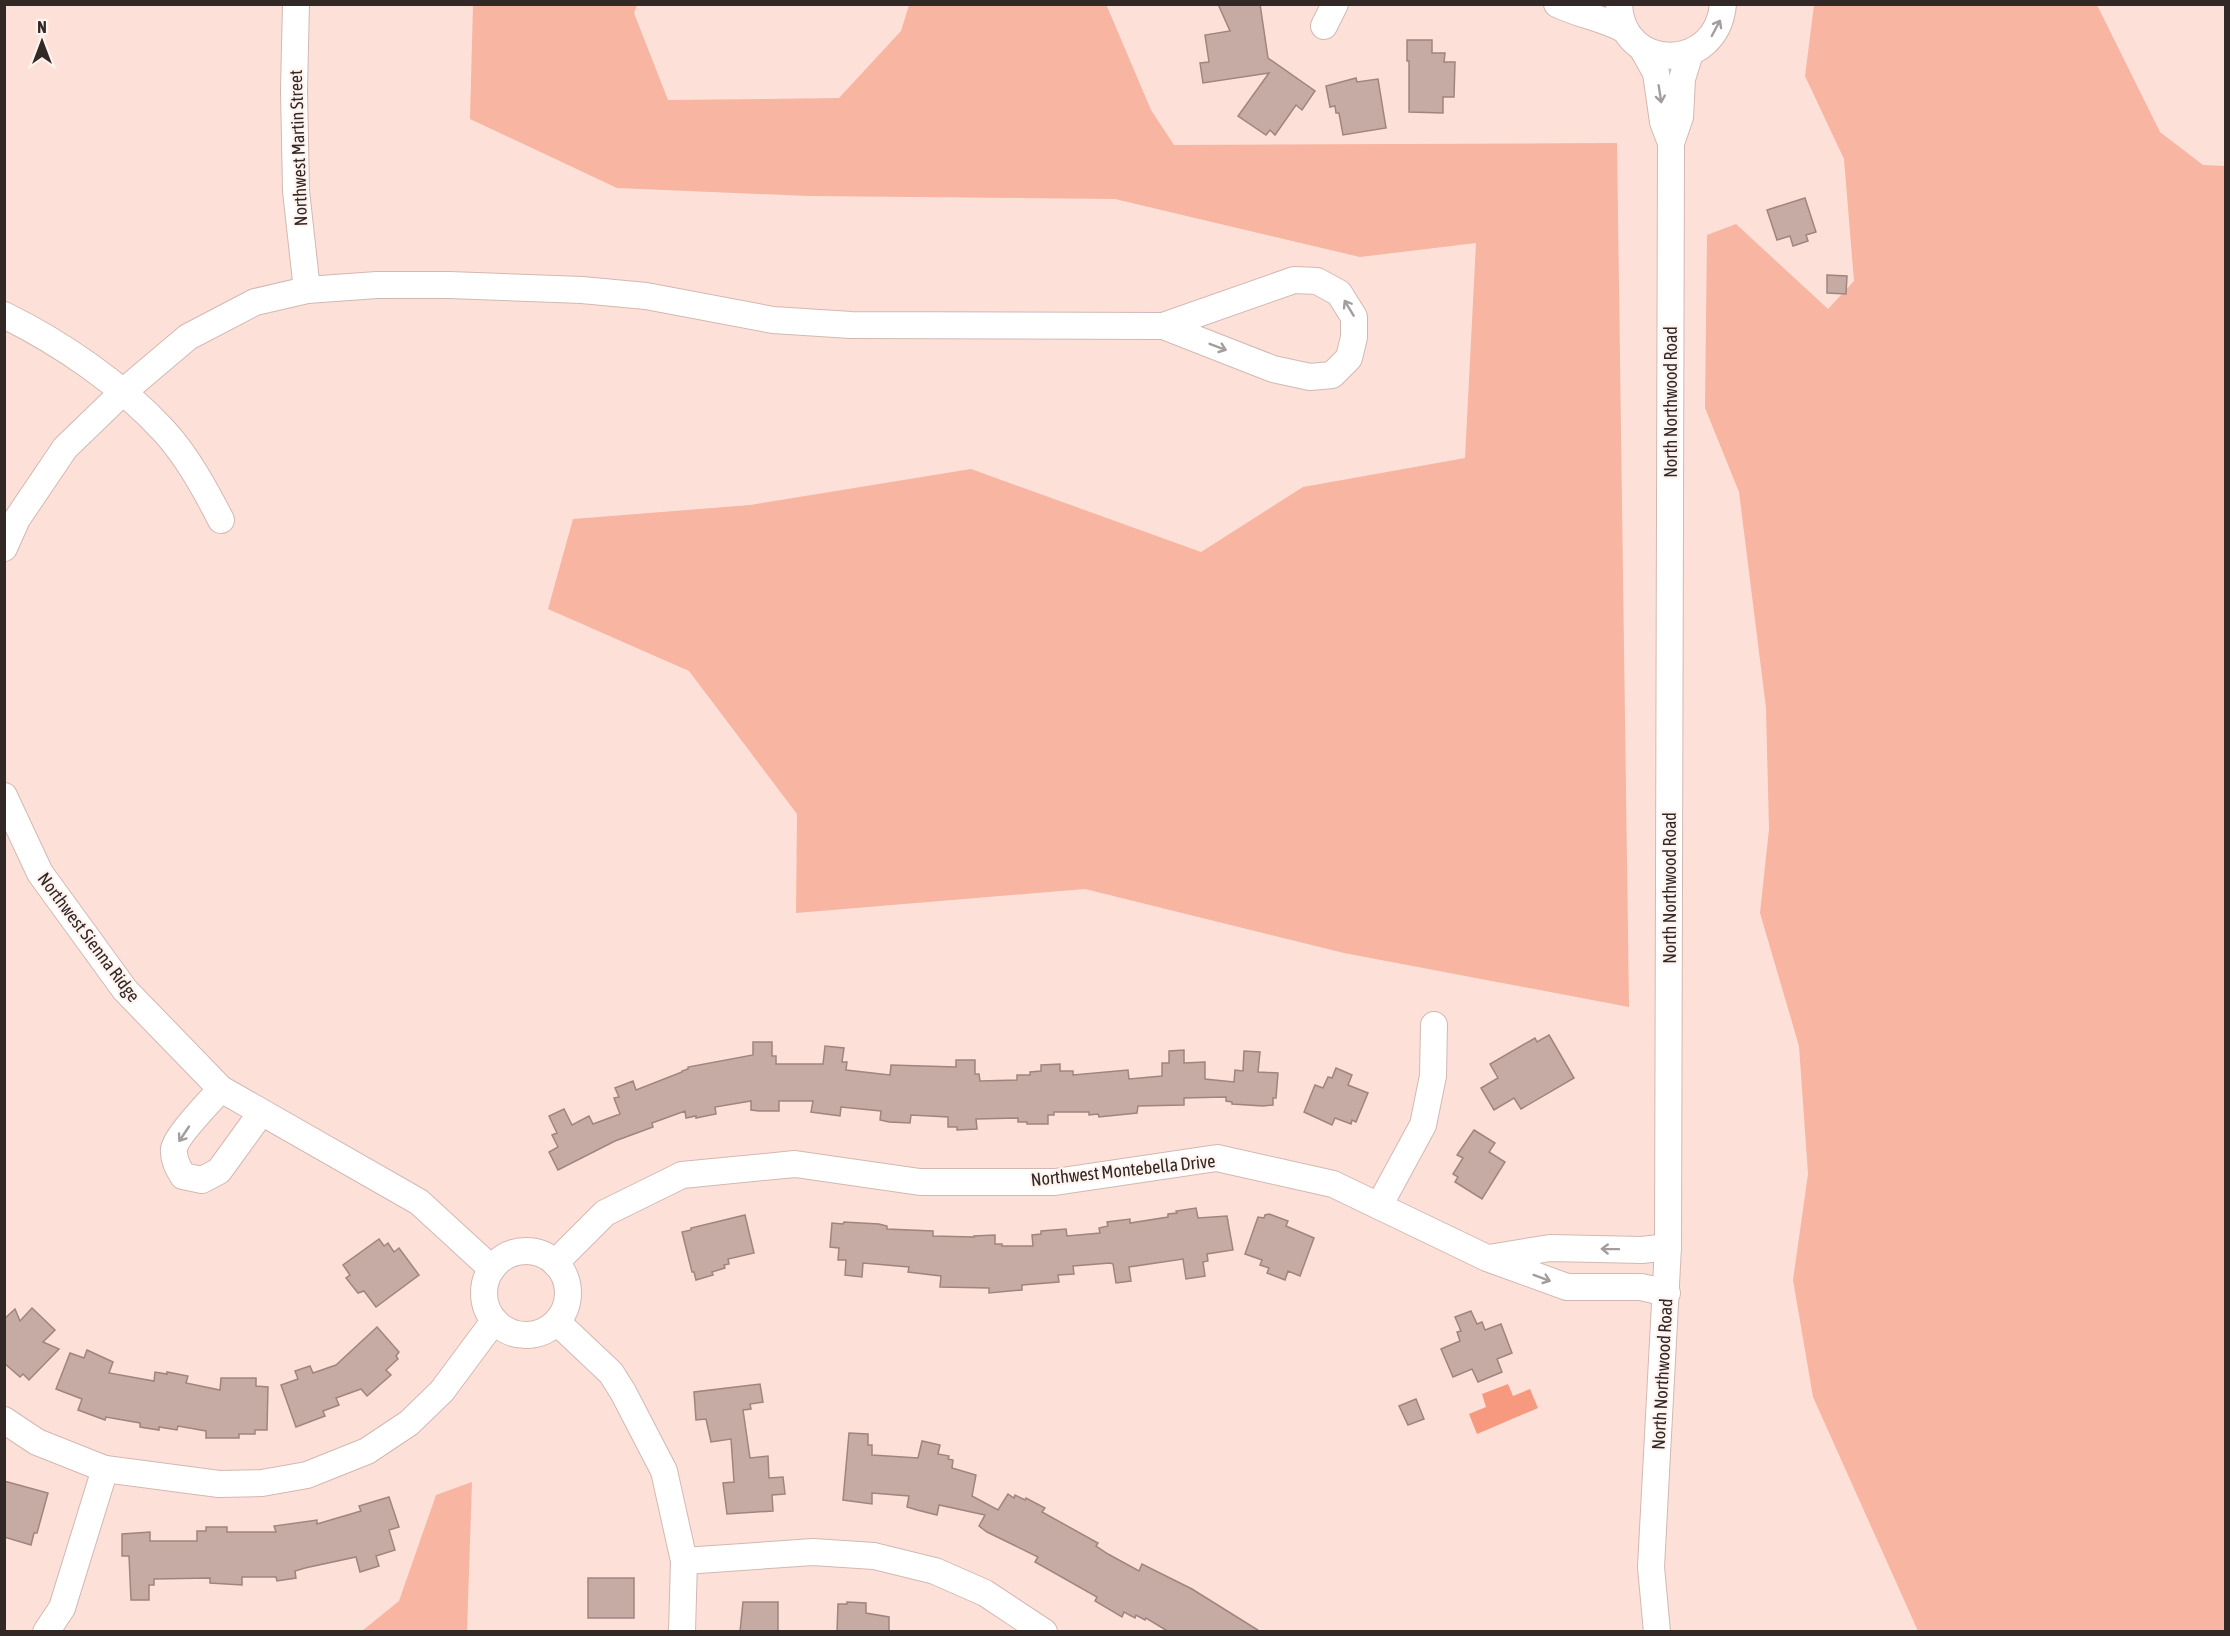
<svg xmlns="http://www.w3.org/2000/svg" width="2230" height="1636" viewBox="0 0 2230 1636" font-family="'Asap Condensed',sans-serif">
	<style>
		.green { fill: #f7b5a2 }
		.water { fill: #f6997e }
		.building { fill: #c5aba3; stroke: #9f857e; stroke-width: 1.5 }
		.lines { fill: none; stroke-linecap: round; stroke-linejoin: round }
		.minor-casing { stroke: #d3b8b1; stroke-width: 28 }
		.minor { stroke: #fff; stroke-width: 26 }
		.oneway { stroke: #a39e9d }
		.labels { text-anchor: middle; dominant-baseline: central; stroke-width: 4.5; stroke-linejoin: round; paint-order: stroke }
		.street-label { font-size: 18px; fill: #322825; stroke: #fef3ef }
	</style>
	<rect width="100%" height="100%" fill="#fde1d9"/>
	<g class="green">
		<polygon points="1106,4 1151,110 1174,145 1617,143 1629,1007 1344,953 1085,889 796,913 797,814 689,671 548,609 573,519 750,505 971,469 1201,552 1303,487 1465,458 1476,243 1360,257 1115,199 808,196 617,188 470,119 473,5 637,5 634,13 668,100 839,98 901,31 909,5"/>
		<polygon points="1814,5 2097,5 2160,132 2203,165 2225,166 2225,1631 1918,1631 1813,1397 1793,1280 1808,1174 1799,1046 1760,913 1769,829 1766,708 1739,492 1705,408 1707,235 1736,224 1828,309 1854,281 1844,159 1805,76"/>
		<polygon points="472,1482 467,1631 362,1631 399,1601 436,1495"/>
	</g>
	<polygon class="water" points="1508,1384 1513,1396 1530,1389 1538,1408 1477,1434 1469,1414 1486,1407 1482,1394"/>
	<g class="building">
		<polygon points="1218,4 1260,4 1268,58 1315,91 1302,110 1296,105 1275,135 1270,130 1266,135 1238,116 1269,73 1203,83 1200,63 1209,62 1205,35 1230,31"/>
		<polygon points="1407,40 1432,40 1432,53 1445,53 1444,62 1455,62 1454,97 1443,97 1443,113 1409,112 1409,61 1407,61"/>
		<polygon points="1356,78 1357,82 1378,79 1386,128 1343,135 1339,113 1336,113 1335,106 1330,107 1326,86"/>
		<polygon points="1805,198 1816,232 1806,235 1808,241 1793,246 1790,236 1777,240 1767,210"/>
		<polygon points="1827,275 1847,276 1846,294 1827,293"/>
		<polygon points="1549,1035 1574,1078 1521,1109 1514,1098 1494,1110 1481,1088 1498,1078 1490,1064 1535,1038 1537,1042"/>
		<polygon points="753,1042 772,1042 772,1056 776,1056 776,1064 823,1064 825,1046 844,1048 842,1062 847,1062 846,1070 890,1075 891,1065 956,1067 956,1060 975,1060 975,1074 979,1074 980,1081 1017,1080 1017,1075 1030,1075 1030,1072 1041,1071 1041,1065 1060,1064 1060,1071 1073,1071 1073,1075 1128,1070 1129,1079 1162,1076 1162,1063 1169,1063 1169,1051 1184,1050 1184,1063 1205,1062 1205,1079 1234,1082 1235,1070 1243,1071 1244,1051 1260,1052 1258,1072 1278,1073 1276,1098 1273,1098 1273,1105 1263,1106 1232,1104 1232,1102 1226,1101 1226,1097 1184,1098 1184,1105 1138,1106 1137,1113 1099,1117 1098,1114 1089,1115 1089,1112 1054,1112 1054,1115 1048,1115 1048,1124 1027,1124 1027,1122 1018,1122 1018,1118 976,1119 977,1129 957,1130 957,1127 948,1127 948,1117 911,1115 910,1123 889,1122 880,1120 881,1111 841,1107 840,1116 811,1112 813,1101 779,1101 779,1111 759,1111 751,1110 751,1101 715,1107 716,1114 696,1118 696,1116 686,1118 685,1111 652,1123 653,1127 615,1141 558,1170 549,1152 558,1147 552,1135 557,1133 549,1116 564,1109 572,1125 589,1116 593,1124 620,1114 614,1098 619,1097 615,1088 633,1081 636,1090 682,1072 682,1071 688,1069 688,1067 753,1055"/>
		<polygon points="1336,1068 1352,1075 1348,1085 1368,1093 1356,1122 1352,1120 1351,1124 1335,1118 1332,1125 1304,1112 1315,1085 1323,1088 1328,1077 1332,1078"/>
		<polygon points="1474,1130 1495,1143 1489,1152 1505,1162 1482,1199 1455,1182 1458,1177 1453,1174 1463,1158 1457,1155"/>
		<polygon points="1196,1208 1198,1218 1227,1216 1233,1250 1207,1254 1208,1261 1203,1262 1205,1276 1186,1279 1183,1259 1129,1267 1131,1281 1116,1283 1113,1264 1110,1263 1073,1266 1074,1274 1058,1275 1059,1282 1022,1285 1022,1290 989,1293 989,1288 940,1287 941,1276 908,1272 909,1267 863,1263 862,1277 845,1275 846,1260 838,1260 839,1248 830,1247 832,1223 843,1224 844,1222 879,1224 887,1226 887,1229 933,1231 933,1236 974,1237 974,1236 995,1235 995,1244 1002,1244 1002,1246 1033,1246 1032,1235 1041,1234 1041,1231 1066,1229 1067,1236 1100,1233 1099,1228 1108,1226 1107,1222 1130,1219 1130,1223 1168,1217 1168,1214 1177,1213 1176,1211"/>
		<polygon points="1269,1214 1288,1221 1286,1226 1314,1238 1300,1276 1288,1271 1285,1280 1267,1273 1269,1268 1260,1265 1262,1260 1245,1254 1258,1217 1264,1218 1265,1215"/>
		<polygon points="745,1215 754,1253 728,1259 729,1264 724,1265 725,1268 712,1272 713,1275 696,1280 694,1272 692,1272 682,1232 691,1230 691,1228"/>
		<polygon points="379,1239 384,1246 388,1243 394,1252 399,1248 419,1275 376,1307 364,1291 358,1293 346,1278 350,1275 343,1265"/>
		<polygon points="32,1308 55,1330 43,1342 59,1349 29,1380 23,1374 20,1377 4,1363 4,1319 15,1309 20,1321"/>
		<polygon points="1471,1311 1477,1324 1482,1322 1485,1330 1501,1324 1512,1353 1497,1359 1502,1372 1478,1382 1472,1369 1453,1377 1441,1349 1460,1341 1457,1332 1461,1331 1455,1317"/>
		<polygon points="377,1327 399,1352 396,1356 398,1359 386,1370 391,1375 367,1396 361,1389 336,1398 339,1405 323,1411 325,1416 296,1427 281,1385 298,1379 295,1371 310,1366 313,1373 336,1365"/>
		<polygon points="87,1350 113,1362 109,1373 154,1381 155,1372 167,1374 167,1372 188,1376 186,1383 220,1390 221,1378 256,1378 256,1386 268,1387 267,1430 255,1430 255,1434 239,1434 239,1438 206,1438 206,1431 178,1426 177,1430 159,1427 159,1430 140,1427 140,1423 106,1417 105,1420 78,1410 82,1399 56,1389 70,1353 84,1358"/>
		<polygon points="760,1384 763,1402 750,1404 751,1409 743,1410 750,1458 768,1456 769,1478 783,1477 785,1494 772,1495 773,1511 727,1514 723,1483 734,1482 731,1439 711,1442 706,1419 696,1420 694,1392"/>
		<polygon points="1416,1399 1424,1419 1408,1425 1399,1406"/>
		<polygon points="849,1433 868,1434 868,1445 872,1445 872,1455 918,1458 922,1441 940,1445 938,1454 949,1456 948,1459 953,1460 952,1468 976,1475 972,1496 998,1510 1008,1494 1014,1498 1015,1495 1025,1500 1026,1498 1045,1508 1042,1512 1098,1543 1096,1546 1108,1554 1139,1571 1142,1564 1192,1589 1261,1632 1169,1632 1146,1618 1145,1620 1136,1615 1135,1618 1124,1612 1122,1617 1095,1601 1097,1597 1035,1562 1038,1557 987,1532 979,1526 985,1515 939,1505 937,1515 917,1510 907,1507 909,1496 872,1493 872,1504 843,1500"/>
		<polygon points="4,1481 48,1493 37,1533 34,1533 31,1545 4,1537"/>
		<polygon points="389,1497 399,1527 389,1530 395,1550 376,1556 379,1566 360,1572 356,1557 305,1568 295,1571 296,1578 277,1581 276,1577 242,1577 242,1585 210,1583 210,1578 154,1579 154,1585 149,1585 149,1600 131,1600 129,1556 122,1556 122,1534 150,1532 150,1541 197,1541 197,1531 206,1531 206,1527 227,1527 227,1532 276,1532 274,1526 317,1520 317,1524 361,1511 359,1506"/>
		<rect x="588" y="1578" width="46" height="40"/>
		<polygon points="743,1602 778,1602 778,1632 740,1632"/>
		<polygon points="847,1602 866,1603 866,1613 889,1617 889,1632 837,1632 838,1604 847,1604"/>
	</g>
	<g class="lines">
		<defs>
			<g id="minor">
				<polyline points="296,4 294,90 296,191 307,290"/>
				<path d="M 1557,4 C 1579,15 1604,18 1625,30"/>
				<path d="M 1619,4 C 1621,72 1717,74 1723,4"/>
				<polyline points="1324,26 1335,4"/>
				<polyline points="1642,48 1656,73 1663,122 1671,143"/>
				<path d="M 4,315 C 61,343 121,384 164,431 C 187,456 205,489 221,520"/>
				<polyline points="4,548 17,519 65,448 123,392 188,337 255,302 307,290 377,285 449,285 582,290 646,296 773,320 851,325 1163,326 1294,280 1317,281 1339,293 1354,317 1354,337 1349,358 1332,375 1310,377 1273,369 1163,326"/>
				<polyline points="4,796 40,873 125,990 221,1089 419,1202 492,1269"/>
				<path d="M 221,1089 C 211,1100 176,1136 174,1149 C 173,1159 178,1168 183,1176 L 202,1180 L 219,1171 L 261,1113"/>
				<polyline points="1379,1206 1423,1125 1433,1076 1434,1025"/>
				<circle cx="526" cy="1293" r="42"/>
				<polyline points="1489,1258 1550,1248 1642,1250 1668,1247"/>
				<polyline points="555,1263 605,1213 682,1175 795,1164 920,1182 1055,1182 1217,1158 1333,1184 1487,1258 1567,1287 1641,1287 1667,1293"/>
				<polyline points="557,1322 611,1373 623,1392 664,1471 684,1561 682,1632"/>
				<polyline points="4,1420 37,1442 105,1469 219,1484 262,1483 307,1475 367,1451 409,1423 442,1391 494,1321"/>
				<polyline points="684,1561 813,1552 874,1556 935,1571 985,1593 1044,1632"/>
				<polyline points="46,1632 62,1608 105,1469"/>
				<polyline points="1657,1632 1651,1567 1668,1247 1671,143 1680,117 1682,79 1690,53"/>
			</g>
		</defs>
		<use href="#minor" class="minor-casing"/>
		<use href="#minor" class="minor"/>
	</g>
	<defs><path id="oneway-shaft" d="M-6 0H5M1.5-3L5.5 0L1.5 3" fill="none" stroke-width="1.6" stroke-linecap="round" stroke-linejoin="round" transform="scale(1.5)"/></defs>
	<g class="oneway">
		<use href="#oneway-shaft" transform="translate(1716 28) rotate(-62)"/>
		<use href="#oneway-shaft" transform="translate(1660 94) rotate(81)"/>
		<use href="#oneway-shaft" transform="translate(1349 308) rotate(-121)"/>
		<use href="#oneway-shaft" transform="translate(1218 347) rotate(21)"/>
		<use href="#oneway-shaft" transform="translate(184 1134) rotate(124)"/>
		<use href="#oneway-shaft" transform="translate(1610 1249) rotate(-179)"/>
		<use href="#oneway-shaft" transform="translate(1542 1278) rotate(20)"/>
	</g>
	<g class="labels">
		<g class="street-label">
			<text transform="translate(298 148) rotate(-92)">Northwest Martin Street</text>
			<text transform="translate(1670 402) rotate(-90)">North Northwood Road</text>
			<text transform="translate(1669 888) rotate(-90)">North Northwood Road</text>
			<text transform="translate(89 937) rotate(53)">Northwest Sienna Ridge</text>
			<text transform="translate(1123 1170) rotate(-6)">Northwest Montebella Drive</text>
			<text transform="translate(1662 1374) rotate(-87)">North Northwood Road</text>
		</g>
	</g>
	<rect width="2230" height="1636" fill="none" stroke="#322825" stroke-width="12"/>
	<g transform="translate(42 42)" stroke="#fef3ef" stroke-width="4.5" paint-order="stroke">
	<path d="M0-4.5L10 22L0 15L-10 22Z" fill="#322825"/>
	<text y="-9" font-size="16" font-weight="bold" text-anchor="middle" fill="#322825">N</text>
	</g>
</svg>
